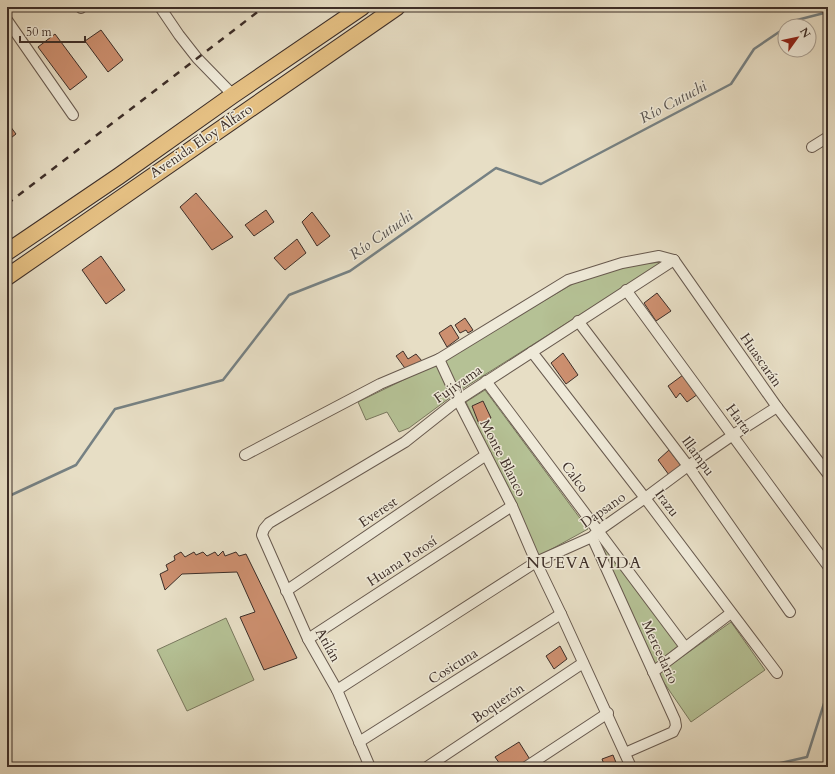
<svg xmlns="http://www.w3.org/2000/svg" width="835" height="774" viewBox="0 0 835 774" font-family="Cardo,serif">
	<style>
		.green { fill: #b5c195; stroke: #79785e }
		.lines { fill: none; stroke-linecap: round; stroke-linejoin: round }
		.stream { stroke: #768183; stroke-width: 2.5 }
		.building { fill: #cc8f6f; stroke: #3d2e28 }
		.minor-casing { stroke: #685a4f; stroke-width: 12 }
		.primary-casing { stroke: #3d2e28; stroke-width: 18 }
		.minor { stroke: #efead9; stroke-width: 10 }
		.primary { stroke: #e4bf82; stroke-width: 16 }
		.rail { stroke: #3d2e28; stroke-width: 2.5; stroke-dasharray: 7 7; stroke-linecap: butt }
		.labels { text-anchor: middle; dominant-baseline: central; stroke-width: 3; stroke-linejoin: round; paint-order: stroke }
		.street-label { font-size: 14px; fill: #3d2e28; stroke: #efead9 }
		.water-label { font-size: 15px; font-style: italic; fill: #55514e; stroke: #efead9 }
		.quarter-label { font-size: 16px; letter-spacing: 1px; fill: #3d2e28; stroke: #efead9 }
	</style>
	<rect width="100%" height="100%" fill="#e7dec5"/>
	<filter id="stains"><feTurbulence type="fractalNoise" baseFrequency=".005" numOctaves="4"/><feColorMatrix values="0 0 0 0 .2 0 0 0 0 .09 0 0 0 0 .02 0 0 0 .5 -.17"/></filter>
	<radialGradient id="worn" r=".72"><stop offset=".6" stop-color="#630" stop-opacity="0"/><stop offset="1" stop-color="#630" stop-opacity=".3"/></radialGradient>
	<g class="green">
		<polygon points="664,262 459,391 409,428 399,432 387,412 366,420 358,402 434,365 583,278 625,265"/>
		<polygon points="485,390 588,529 539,556 466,402"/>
		<polygon points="603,543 678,646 655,664 601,545"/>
		<polygon points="226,618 254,680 187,711 157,650"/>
		<polygon points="731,622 765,670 691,722 658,674"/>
	</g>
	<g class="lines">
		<g class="stream">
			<polyline points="788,26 797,20 828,12"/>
			<polyline points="7,497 76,465 115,409 223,380 289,295 350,271 496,168 541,184 731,84 754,49 785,28"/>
			<polyline points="684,767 686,766 717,767"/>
			<polyline points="763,767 807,757 828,691"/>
		</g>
	</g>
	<g class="building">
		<polygon points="101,30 123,60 108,72 85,41"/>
		<polygon points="55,34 87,77 70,90 38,47"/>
		<polygon points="7,122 16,134 7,141"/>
		<polygon points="196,193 233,237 212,250 180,207"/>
		<polygon points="266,210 274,222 254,236 245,225"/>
		<polygon points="312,212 330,236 317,246 302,222"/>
		<polygon points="297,239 306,253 285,270 274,258"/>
		<polygon points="101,256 125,290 106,304 82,270"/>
		<polygon points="657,293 671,311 656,321 644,303"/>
		<polygon points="465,318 473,330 468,333 466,330 460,333 455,325"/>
		<polygon points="451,325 459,338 447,347 439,333"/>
		<polygon points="403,351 408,359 416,354 422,361 407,371 396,356"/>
		<polygon points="563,353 578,375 566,384 551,363"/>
		<polygon points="683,375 698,394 687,402 680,393 676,398 668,386"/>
		<polygon points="483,401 491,418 479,424 472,406"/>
		<polygon points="669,450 682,467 669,475 658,460"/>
		<polygon points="223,551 225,556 236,552 239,556 246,554 297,658 264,670 240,617 255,612 237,572 182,574 165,590 160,574 168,570 166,565 175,560 174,556 181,552 185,557 194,552 196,555 203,552 207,556 215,552 218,556"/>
		<polygon points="560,646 567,659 554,669 546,656"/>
		<polygon points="519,742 531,761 522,767 502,767 495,757"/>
		<polygon points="613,755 617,765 612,767 605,767 602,759"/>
	</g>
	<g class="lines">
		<defs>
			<g id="minor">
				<polyline points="80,7 81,8"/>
				<polyline points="160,7 179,35 197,58 233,95"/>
				<polyline points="7,20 73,115"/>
				<polyline points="812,147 828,137"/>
				<polyline points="674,260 777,407 828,474"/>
				<polyline points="626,290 828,566"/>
				<polyline points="578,321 688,466 790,612"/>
				<polyline points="532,352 645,498 777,673"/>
				<polyline points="439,359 568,280 622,263 659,256 674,260"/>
				<polyline points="486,381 685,647"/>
				<polyline points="245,455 380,384 439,359 458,400 512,506 536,562 561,614 631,767"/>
				<polyline points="592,537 675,720 676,726 673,732 625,753"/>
				<polyline points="286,591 486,455"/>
				<polyline points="308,639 512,506"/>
				<polyline points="653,672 731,613"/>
				<polyline points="337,690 536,562 592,537 598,531 645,498 688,466 733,435 777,407"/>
				<polyline points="359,742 561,614"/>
				<polyline points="370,767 337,690 308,639 262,535 264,529 269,523 405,442 458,400 674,260"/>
				<polyline points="427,767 583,663"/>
				<polyline points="526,767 608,713"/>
			</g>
			<g id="primary">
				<polyline points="7,252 119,176 233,95 362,7"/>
				<polyline points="7,277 397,7"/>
			</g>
		</defs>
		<use href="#minor" class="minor-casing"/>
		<use href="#primary" class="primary-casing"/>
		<use href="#minor" class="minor"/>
		<use href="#primary" class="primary"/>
		<polyline class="rail" points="7,204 264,7"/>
	</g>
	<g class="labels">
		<g class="street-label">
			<text transform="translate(201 141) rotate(-34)">Avenida Eloy Alfaro</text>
			<text transform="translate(761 360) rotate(55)">Huascarán</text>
			<text transform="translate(458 384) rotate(-35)">Fujiyama</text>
			<text transform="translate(739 419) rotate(54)">Harta</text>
			<text transform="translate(698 456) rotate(54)">Illampu</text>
			<text transform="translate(503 458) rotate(63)">Monte Blanco</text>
			<text transform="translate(575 477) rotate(53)">Calco</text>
			<text transform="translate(667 503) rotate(53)">Irazu</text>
			<text transform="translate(603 510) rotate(-35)">Dapsano</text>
			<text transform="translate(378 512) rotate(-34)">Everest</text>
			<text transform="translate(402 561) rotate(-33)">Huana Potosí</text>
			<text transform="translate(328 645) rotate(61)">Atilán</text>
			<text transform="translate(660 652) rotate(65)">Mercedario</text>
			<text transform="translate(453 666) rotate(-32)">Cosicuna</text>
			<text transform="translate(498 703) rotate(-34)">Boquerón</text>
		</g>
		<g class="water-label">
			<text transform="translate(673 102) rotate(-28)">Río Cutuchi</text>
			<text transform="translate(381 235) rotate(-35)">Río Cutuchi</text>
		</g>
		<g class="quarter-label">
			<text x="584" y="563">NUEVA VIDA</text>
		</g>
	</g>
	<rect width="835" height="774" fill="none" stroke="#e7dec5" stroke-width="24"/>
	<rect x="8" y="8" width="819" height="758" fill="none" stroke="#3d2e28" stroke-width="2"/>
	<rect x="12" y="12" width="811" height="750" fill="none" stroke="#3d2e28"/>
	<g transform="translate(797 38) rotate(57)"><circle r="19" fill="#efead9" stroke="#a89f92"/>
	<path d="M0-3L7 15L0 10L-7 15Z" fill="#8f2418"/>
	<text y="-6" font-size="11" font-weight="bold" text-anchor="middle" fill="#3d2e28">N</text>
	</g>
	<path d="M20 36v6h65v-6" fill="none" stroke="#3d2e28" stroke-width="2"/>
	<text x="26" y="36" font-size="12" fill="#3d2e28" stroke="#efead9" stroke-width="3" paint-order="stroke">50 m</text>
	<rect width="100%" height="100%" filter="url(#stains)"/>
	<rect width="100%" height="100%" fill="url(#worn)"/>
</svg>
